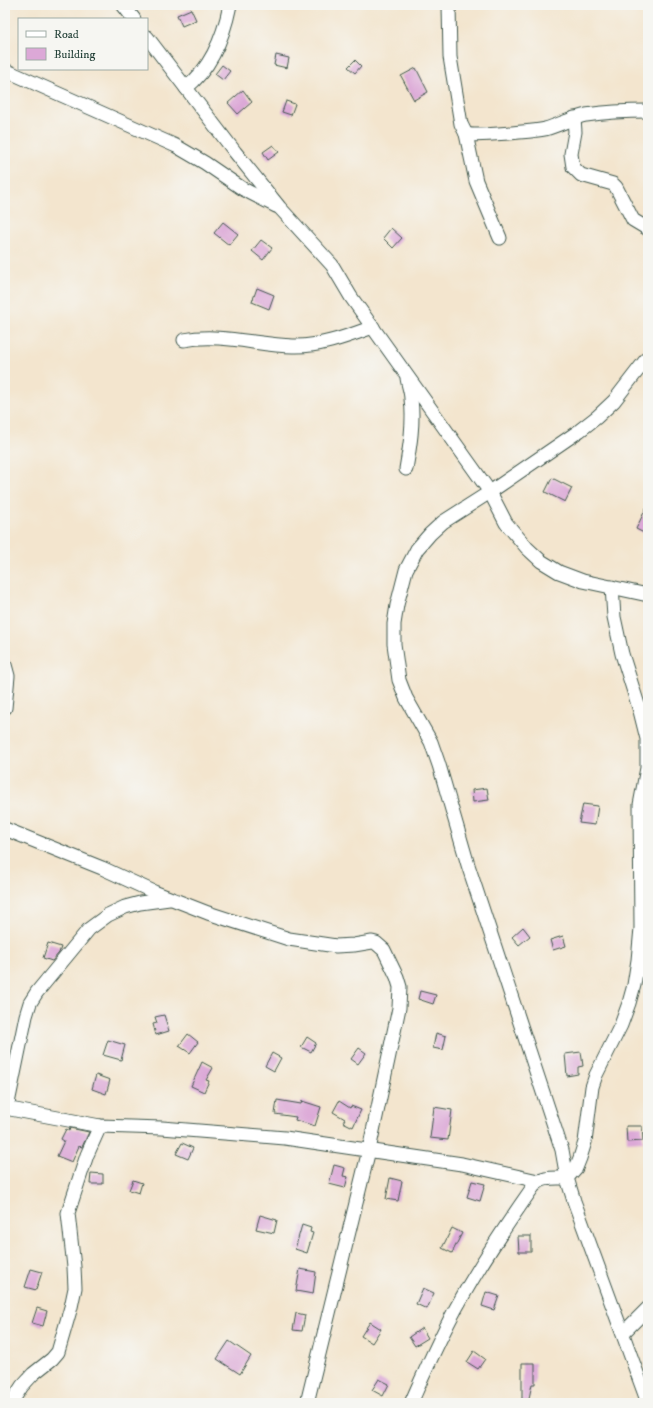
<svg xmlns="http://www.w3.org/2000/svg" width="653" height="1408" viewBox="0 0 653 1408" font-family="'IM FELL DW Pica',serif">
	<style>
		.building { fill: #dca8d7 }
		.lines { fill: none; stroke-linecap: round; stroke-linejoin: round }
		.minor-casing { stroke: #3f564b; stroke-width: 15 }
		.minor { stroke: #fff; stroke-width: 13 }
	</style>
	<rect width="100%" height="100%" fill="#f6f6f2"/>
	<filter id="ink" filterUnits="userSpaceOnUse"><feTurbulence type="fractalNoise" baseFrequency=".025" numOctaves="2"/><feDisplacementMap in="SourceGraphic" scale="8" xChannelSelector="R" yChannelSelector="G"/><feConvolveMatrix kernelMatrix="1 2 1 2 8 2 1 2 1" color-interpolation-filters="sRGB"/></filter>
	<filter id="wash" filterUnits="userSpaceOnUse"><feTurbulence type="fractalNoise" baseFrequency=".012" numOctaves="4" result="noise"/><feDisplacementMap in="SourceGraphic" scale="16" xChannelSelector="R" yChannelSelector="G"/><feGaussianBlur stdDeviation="0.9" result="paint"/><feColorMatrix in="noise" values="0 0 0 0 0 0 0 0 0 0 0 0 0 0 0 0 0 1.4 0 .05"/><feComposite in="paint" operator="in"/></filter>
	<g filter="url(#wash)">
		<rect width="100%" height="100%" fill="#f3e5ce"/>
		<g id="blocks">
			<g class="building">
				<polygon points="191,9 196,20 182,26 177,15"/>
				<polygon points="276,55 289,58 287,68 274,65"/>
				<polygon points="355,60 361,66 355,73 348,67"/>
				<polygon points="222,65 230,71 223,80 215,74"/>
				<polygon points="416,68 428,92 414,100 401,76"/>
				<polygon points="243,90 252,102 238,114 228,103"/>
				<polygon points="286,101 295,104 291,115 282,112"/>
				<polygon points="273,145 279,152 268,160 263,152"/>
				<polygon points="223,222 238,234 229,245 214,233"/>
				<polygon points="391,228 402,238 393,248 383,238"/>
				<polygon points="261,240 272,248 263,260 252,251"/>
				<polygon points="257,288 274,295 269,309 252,302"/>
				<polygon points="552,478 572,488 565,502 545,492"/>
				<polygon points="648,504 648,535 636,529"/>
				<polygon points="487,788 489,800 473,802 472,790"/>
				<polygon points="583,804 598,806 595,825 579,823"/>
				<polygon points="523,927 530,936 519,945 512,937"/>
				<polygon points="563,936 566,946 553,950 550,940"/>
				<polygon points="48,943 61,947 59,953 52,961 43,958"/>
				<polygon points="420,991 436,995 433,1004 418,999"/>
				<polygon points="164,1015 169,1031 156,1035 153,1024 157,1023 155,1017"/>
				<polygon points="436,1033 446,1036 443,1050 433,1048"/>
				<polygon points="188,1034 198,1042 190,1053 179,1046"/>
				<polygon points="307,1037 316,1043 311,1052 301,1047"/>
				<polygon points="108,1040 125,1045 121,1060 103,1055"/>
				<polygon points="359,1048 366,1053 358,1064 351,1059"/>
				<polygon points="581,1052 583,1066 578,1067 578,1074 567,1076 565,1054"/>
				<polygon points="272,1053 281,1058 274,1071 265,1066"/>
				<polygon points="202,1062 213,1068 206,1080 209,1081 204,1092 191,1086"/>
				<polygon points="96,1075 110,1080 106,1094 92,1089"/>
				<polygon points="277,1100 301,1104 302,1101 321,1107 315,1126 295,1120 296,1117 275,1114"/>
				<polygon points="339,1101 350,1108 351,1106 361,1110 353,1127 343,1122 345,1119 333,1112"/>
				<polygon points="434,1107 452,1110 448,1140 430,1138"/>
				<polygon points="626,1126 642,1126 643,1141 627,1142"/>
				<polygon points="70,1128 89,1132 82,1147 79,1146 72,1162 57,1156 64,1141 61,1139 66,1129 69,1131"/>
				<polygon points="182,1143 193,1148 188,1159 176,1154"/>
				<polygon points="334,1165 345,1168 343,1176 348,1177 345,1188 329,1184"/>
				<polygon points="91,1173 103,1174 103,1184 90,1184"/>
				<polygon points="390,1178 402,1181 398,1201 386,1199"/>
				<polygon points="133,1180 142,1183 139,1193 129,1190"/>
				<polygon points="472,1181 485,1184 480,1201 467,1197"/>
				<polygon points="260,1215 277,1220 274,1233 256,1229"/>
				<polygon points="302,1225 311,1228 310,1232 313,1233 307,1253 295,1249"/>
				<polygon points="452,1228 462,1233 452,1253 442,1248"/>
				<polygon points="518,1236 531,1236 531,1252 519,1252"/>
				<polygon points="31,1269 42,1272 36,1290 25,1287"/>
				<polygon points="300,1269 316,1272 313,1294 296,1291"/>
				<polygon points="423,1288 434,1293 427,1309 416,1304"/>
				<polygon points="486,1292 499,1296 494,1310 482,1306"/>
				<polygon points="37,1308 47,1311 43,1326 32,1323"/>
				<polygon points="296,1313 305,1315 302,1331 293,1330"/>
				<polygon points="370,1322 381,1329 372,1343 361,1336"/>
				<polygon points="422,1328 428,1338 415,1346 409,1337"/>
				<polygon points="229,1341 251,1356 240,1374 217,1359"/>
				<polygon points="474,1351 485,1359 478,1369 467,1362"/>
				<polygon points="522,1363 535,1363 535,1384 532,1384 528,1403 522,1403"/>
				<polygon points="379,1379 389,1384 383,1396 372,1390"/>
			</g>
		</g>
	</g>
	<g filter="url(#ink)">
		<use href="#blocks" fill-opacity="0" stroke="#3f564b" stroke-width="1"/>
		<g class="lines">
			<defs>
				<g id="minor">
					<polyline points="123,5 134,19"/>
					<polyline points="449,5 450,57 461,124 466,134 476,181 500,238"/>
					<polyline points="147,37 235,152 280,208 332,265 351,297 490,492 506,523 527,548 541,561 559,572 583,581 648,595"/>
					<polyline points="5,70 176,146 205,163 243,189 276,206"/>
					<path d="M 186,88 C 211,68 224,35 230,5"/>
					<polyline points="574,118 575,132 571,154 573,167 581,175 613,184 616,187 633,220 648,229"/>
					<path d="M 466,134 C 473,137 536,131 545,129 C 559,125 572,118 586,115 C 606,112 628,111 648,111"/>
					<path d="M 184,340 C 220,333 257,345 293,346 C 320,347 348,336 373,327"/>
					<path d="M 406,469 C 410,446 414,422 411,399 C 411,392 408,385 407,378"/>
					<polyline points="5,665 8,676 5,708"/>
					<polyline points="5,829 102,868 154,892 208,913 289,939 336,946 354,945 372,942 376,943 384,950 397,977 400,987 399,1008 369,1150 307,1403"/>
					<polyline points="5,1108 100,1126 162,1128 285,1138 462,1164 538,1181"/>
					<polyline points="7,1108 26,1016 30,1003 37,992 89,929 108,915 125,907 140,903 169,899"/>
					<polyline points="623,1333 648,1308"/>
					<polyline points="11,1403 22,1386 33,1374 52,1359 58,1352 71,1307 75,1288 74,1267 68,1213 87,1155 100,1126"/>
					<path d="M 411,1403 C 426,1369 441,1334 460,1301 C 482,1261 507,1224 533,1187 C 542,1176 553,1178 567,1178 L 576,1168 L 580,1158 L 585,1142 L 592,1087 L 596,1075 L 621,1025 L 629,1003 L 634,985 L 638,960 L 641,928 L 640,805 L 647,768 L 647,739 L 640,711 L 622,654 L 614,617 L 612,587"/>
					<polyline points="648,1403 574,1201 567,1178 562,1150 468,865 439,765 431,742 406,698 399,680 394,644 394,624 397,605 406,570 417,549 430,534 443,522 490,492 579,431 597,417 614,401 648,357"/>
				</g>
			</defs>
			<use href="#minor" class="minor-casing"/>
			<use href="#minor" class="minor"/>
		</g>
	</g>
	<rect width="653" height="1408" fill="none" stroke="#f6f6f2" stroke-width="20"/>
	<rect x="18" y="18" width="130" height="52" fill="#f6f6f2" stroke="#a0aca6"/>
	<rect x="26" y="31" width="20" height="6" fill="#ffffff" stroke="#a0aca6"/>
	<text x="54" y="38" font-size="12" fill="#1f3d34">Road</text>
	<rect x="26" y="48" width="20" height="12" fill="#dca8d7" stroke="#a0aca6"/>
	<text x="54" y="58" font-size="12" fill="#1f3d34">Building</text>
</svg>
